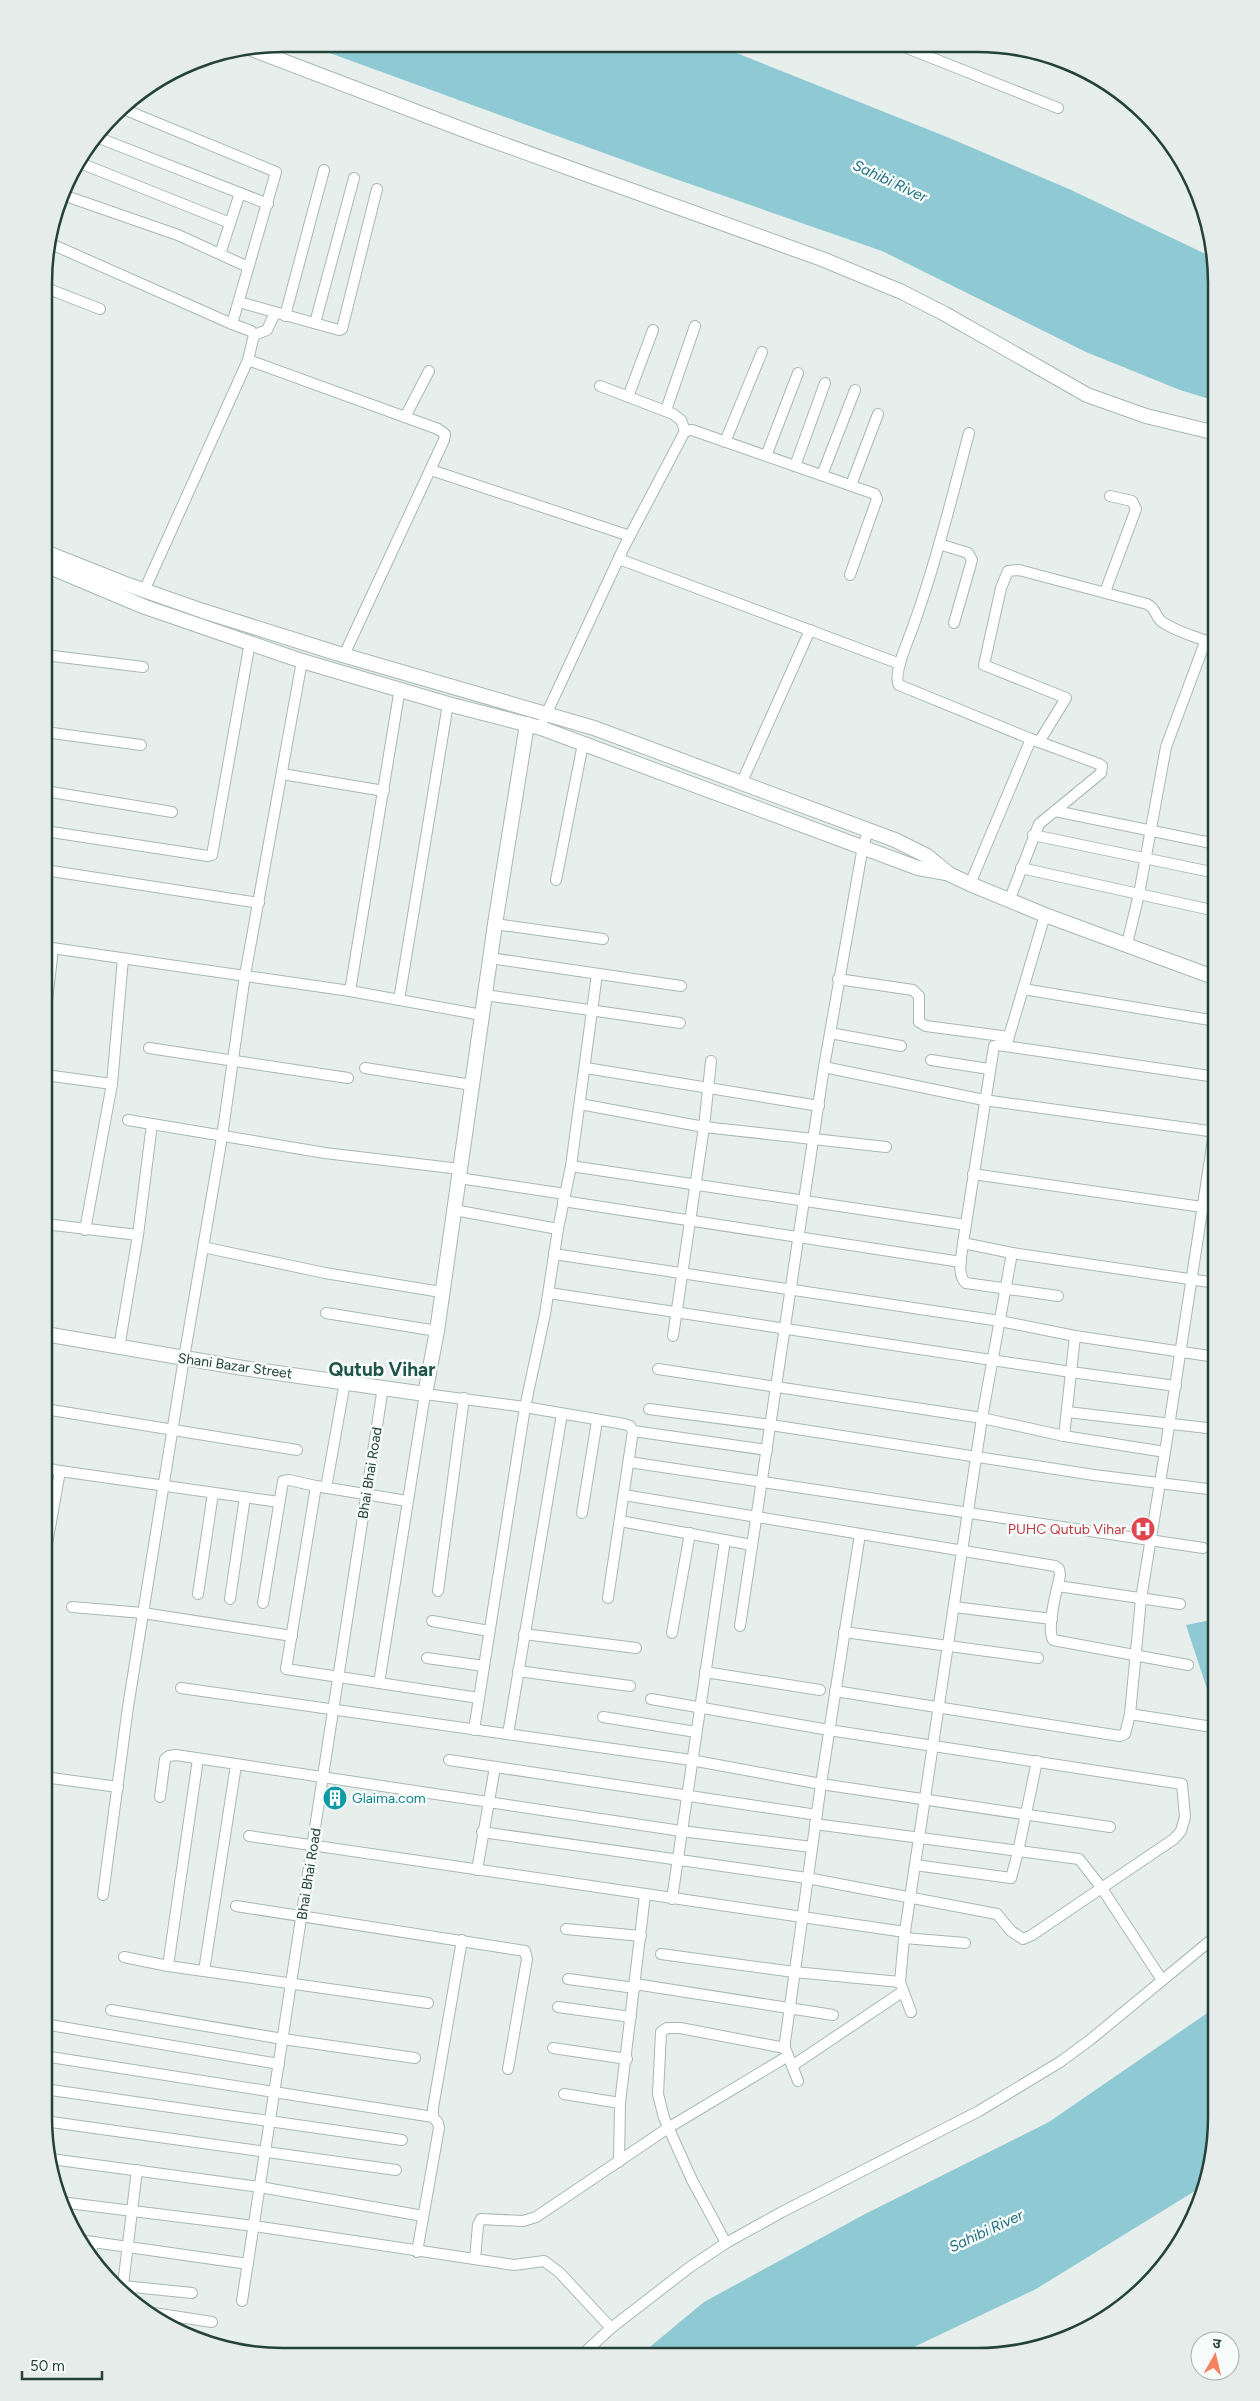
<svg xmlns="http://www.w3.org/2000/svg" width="1260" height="2401" viewBox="0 0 1260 2401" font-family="Figtree,'Noto Sans Devanagari',sans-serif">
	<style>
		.water { fill: #8ec9d4 }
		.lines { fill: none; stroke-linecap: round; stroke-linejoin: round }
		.minor-casing { stroke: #a8b8b2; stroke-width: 12 }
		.tertiary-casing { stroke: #a8b8b2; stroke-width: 16 }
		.minor { stroke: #fff; stroke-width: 10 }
		.tertiary { stroke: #fff; stroke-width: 14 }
		.labels { text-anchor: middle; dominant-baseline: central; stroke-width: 5; stroke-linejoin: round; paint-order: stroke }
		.street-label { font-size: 14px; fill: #24423a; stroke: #f7fbf9 }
		.health-label { font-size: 14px; fill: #be3a42; stroke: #f7fbf9; text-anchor: end }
		.culture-label { font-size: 14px; fill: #0d838f; stroke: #f7fbf9; text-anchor: start }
		.water-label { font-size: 15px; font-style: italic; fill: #1c6f80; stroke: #f7fbf9 }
		.district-label { font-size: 19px; font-weight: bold; fill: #1f5548; stroke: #f7fbf9 }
		.rim { fill: none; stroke: #24423a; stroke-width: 2.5 }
	</style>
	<rect width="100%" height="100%" fill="#e6efeb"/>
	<g class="water">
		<polygon points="305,44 719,46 947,137 1069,189 1212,257 1216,284 1216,401 1180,390 1086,352 882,251 667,176"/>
		<polygon points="1216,1619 1216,1716 1186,1625"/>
		<polygon points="1216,2007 1216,2133 1203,2186 1036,2289 893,2357 639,2356 704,2302 865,2214 1049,2122"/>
	</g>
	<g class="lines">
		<defs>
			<g id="minor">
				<polyline points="907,48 1058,108"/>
				<polyline points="99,138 268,204"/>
				<polyline points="80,163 230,223"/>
				<polyline points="63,195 178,235 248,267"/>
				<polyline points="49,243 232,324 276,172 121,108"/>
				<polyline points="220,254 240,193"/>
				<polyline points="46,288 100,309"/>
				<polyline points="239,302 339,330 342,329 377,189"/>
				<polyline points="285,316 324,170"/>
				<polyline points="315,323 354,178"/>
				<polyline points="254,335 267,330 275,313"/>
				<polyline points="248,360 438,429 445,434 444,440 344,655"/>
				<polyline points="600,386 673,414 681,420 685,431"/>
				<polyline points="628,397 653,330"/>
				<polyline points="666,410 695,326"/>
				<polyline points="405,417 429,371"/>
				<path d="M 969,433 C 952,497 936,562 914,624 C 910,637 892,674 899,685 L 1031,739"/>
				<polyline points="725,442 762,352"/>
				<polyline points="766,456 798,373"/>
				<polyline points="795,466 825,383"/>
				<polyline points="431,470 630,536"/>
				<polyline points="822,475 855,390"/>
				<polyline points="851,485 878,414"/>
				<polyline points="939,544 968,553 972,560 954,623"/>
				<polyline points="619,559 900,664"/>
				<polyline points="144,591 248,360 254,335 251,331 232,324"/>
				<polyline points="1105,592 1136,509 1132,501 1110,496"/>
				<polyline points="45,655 143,667"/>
				<polyline points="544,719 624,547 685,431 692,430 875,494 877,499 850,575"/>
				<polyline points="45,732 141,745"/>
				<path d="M 1039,742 L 1066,698 L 984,665 L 1001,588 L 1008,571 L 1019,570 L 1147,604 C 1156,608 1155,616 1161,621 C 1174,631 1194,636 1209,642"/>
				<polyline points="282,774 384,791"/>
				<polyline points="741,784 810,630"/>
				<polyline points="45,791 172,812"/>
				<polyline points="1055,811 1216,844"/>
				<polyline points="45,831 208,856 212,855 250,642"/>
				<polyline points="1033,835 1216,873"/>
				<polyline points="1021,868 1216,911"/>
				<polyline points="45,870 259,903"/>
				<polyline points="556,880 583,744"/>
				<polyline points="970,884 1031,739 1099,764 1102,766 1101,773 1039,824 1009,901"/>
				<polyline points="495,924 603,939"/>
				<polyline points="1127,944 1139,894 1166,747 1204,645 1209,642 1216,641"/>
				<polyline points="45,947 350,991 482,1015"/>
				<polyline points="490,958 681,986"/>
				<polyline points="838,979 913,990 919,996 919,1022 926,1026 1009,1037"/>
				<polyline points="1023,989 1216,1021"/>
				<polyline points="350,991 400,688"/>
				<polyline points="485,995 680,1023"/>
				<polyline points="399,1000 448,704"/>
				<polyline points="45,1018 53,949"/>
				<polyline points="830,1033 901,1046"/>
				<polyline points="1007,1043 1045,915"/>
				<polyline points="149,1048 348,1078"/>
				<polyline points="931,1060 989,1069"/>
				<polyline points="824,1067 984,1100 1216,1132"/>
				<polyline points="365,1068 472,1085"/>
				<polyline points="586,1068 819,1106"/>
				<polyline points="45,1075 112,1084"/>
				<polyline points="580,1104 704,1127 711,1061"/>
				<polyline points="128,1120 325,1153 460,1169"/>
				<polyline points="571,1166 966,1225"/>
				<polyline points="973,1174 1216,1209"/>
				<polyline points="459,1178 565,1194"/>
				<polyline points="563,1201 961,1262"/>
				<polyline points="454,1210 558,1229"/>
				<polyline points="45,1224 138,1235"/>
				<polyline points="85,1230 112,1084 123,959"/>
				<path d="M 963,1243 C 962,1255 956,1275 966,1283 L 1058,1296"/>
				<polyline points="203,1247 325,1273 441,1292"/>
				<polyline points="554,1254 1000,1321 1075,1336 1216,1357"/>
				<polyline points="1216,1283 1012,1253 963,1243 994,1046 998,1045 1216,1077"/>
				<polyline points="549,1293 1071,1372 1176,1386"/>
				<polyline points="326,1313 437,1331"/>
				<polyline points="673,1336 704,1127 886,1147"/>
				<polyline points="119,1348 138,1235 152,1124"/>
				<polyline points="658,1369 982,1418 1064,1436 1165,1452 1216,1120"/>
				<polyline points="45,1409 297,1450"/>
				<polyline points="649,1409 771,1425 1094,1475 1216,1490"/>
				<polyline points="1067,1412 1216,1429"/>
				<polyline points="633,1431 767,1450"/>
				<polyline points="1064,1436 1075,1336"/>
				<polyline points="629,1462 1203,1548"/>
				<polyline points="60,1471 279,1502"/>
				<polyline points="326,1488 345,1382"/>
				<path d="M 624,1495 L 1055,1566 L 1059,1569 L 1060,1575 C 1057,1590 1046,1627 1053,1640 L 1188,1665"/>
				<polyline points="407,1501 316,1486 286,1669 479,1698"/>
				<polyline points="582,1513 597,1421"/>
				<polyline points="620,1521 752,1545"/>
				<polyline points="44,1561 60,1471 44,1468"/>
				<polyline points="1058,1586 1180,1604"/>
				<polyline points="438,1591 464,1398"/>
				<polyline points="198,1594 213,1493"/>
				<polyline points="230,1599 245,1497"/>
				<polyline points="263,1603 283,1481 289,1480 316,1486"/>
				<polyline points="72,1607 143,1613 292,1636"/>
				<polyline points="954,1607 1052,1619"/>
				<polyline points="432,1621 489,1631"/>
				<polyline points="740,1626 824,1067 863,846 868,831"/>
				<polyline points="844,1632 1038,1658"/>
				<polyline points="672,1633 690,1533"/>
				<polyline points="524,1634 636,1648"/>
				<polyline points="427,1658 484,1666"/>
				<polyline points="518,1671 630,1686"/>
				<polyline points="705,1672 820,1690"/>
				<polyline points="379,1683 425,1394 525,1407 624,1424 630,1426 633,1431 608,1598"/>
				<polyline points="181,1688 691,1760 821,1784 1110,1827"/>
				<polyline points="835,1691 1120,1736 1125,1734 1130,1714 1141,1599 1165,1452"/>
				<polyline points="1130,1714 1206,1726"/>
				<polyline points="603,1717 696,1732"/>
				<polyline points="474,1730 525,1407 545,1314 558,1229 571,1166 597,974"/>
				<polyline points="508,1734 562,1414"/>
				<polyline points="449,1760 817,1815"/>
				<polyline points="44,1777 118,1787"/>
				<polyline points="160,1797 165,1759 169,1756 176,1755 681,1831 812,1847"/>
				<polyline points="815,1824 1079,1859 1101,1887 1162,1980"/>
				<polyline points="482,1832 807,1878 997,1914 1011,1931 1023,1939 1032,1935 1174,1839 1181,1831 1185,1817 1182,1784 829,1730 651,1699"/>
				<polyline points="249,1836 905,1932"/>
				<polyline points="915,1865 1011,1878 1018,1852 1037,1761"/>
				<polyline points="477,1870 495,1767"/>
				<polyline points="103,1895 128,1707 184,1358 222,1137 245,975 302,661"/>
				<polyline points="672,1899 725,1540"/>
				<polyline points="236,1906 525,1951 527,1959 508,2069"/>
				<polyline points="566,1929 641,1936"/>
				<polyline points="904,1938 965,1943"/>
				<polyline points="661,1954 794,1972 900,1982"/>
				<polyline points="124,1957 168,1966 428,2003"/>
				<polyline points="168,1966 198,1759"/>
				<polyline points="204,1971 236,1765"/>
				<polyline points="568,1979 635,1988"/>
				<polyline points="635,1984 833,2015"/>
				<polyline points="558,2007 631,2017"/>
				<polyline points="111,2010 283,2039 415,2058"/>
				<polyline points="911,2012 900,1982 904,1938 982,1418 1012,1253"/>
				<polyline points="44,2024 279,2064"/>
				<polyline points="553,2048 627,2059"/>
				<polyline points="44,2056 433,2117"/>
				<polyline points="792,2066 902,1992"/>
				<polyline points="798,2081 785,2048 785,2042 821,1784 860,1534"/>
				<polyline points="44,2089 402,2140"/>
				<polyline points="564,2094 620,2103"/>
				<polyline points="44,2121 396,2170"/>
				<polyline points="51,2159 260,2187 423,2216"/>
				<polyline points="619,2162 620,2103 645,1895"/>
				<polyline points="60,2202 254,2226 514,2265 544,2261 559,2272 611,2328"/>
				<polyline points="79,2240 248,2264"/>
				<polyline points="726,2243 692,2180 664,2118 658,2094 661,2032 667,2028 680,2028 785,2048"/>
				<polyline points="417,2252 439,2128 438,2123 433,2117 433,2108 462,1940"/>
				<polyline points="90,2258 93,2242"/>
				<polyline points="475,2259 478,2225 481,2219 523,2221 536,2217 668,2128 788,2056"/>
				<polyline points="123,2286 192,2293"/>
				<polyline points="122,2293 137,2170"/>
				<polyline points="242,2301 383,1387"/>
				<polyline points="147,2312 212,2322"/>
				<polyline points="581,2356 611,2328 690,2267 726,2243 782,2212 979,2111 1060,2062 1090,2040 1216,1936"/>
			</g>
			<g id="tertiary">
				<polyline points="254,50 480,136 822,259 902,292 945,314 1087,395 1146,416 1216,433"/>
				<polyline points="45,552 123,583 203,611 336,653 594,728 895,840 927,856 949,874 970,884 1045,915 1216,978"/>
				<polyline points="45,565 145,607 302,661 448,704 541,728 918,868 946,873"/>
				<polyline points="45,1334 243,1368 425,1394 437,1331 495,924 527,724"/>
			</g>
		</defs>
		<use href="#minor" class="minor-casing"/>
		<use href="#tertiary" class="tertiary-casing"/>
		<use href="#minor" class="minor"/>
		<use href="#tertiary" class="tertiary"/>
	</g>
	<defs>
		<symbol id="hospital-disc" viewBox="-11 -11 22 22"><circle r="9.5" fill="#e0444e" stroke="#f7fbf9"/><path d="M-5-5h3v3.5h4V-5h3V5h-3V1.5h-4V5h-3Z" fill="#fff"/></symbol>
		<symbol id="building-disc" viewBox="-11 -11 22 22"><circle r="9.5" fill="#0f9aa8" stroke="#f7fbf9"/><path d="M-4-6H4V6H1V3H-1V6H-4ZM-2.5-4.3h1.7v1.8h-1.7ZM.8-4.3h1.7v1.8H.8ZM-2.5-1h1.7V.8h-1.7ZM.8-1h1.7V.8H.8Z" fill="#fff"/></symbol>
	</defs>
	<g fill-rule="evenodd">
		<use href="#hospital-disc" x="1129" y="1515" width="28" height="28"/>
		<use href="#building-disc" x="321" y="1784" width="28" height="28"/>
	</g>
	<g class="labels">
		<g class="street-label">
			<text transform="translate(235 1366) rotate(8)">Shani Bazar Street</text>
			<text transform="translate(370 1473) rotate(-81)">Bhai Bhai Road</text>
			<text transform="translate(309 1874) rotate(-81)">Bhai Bhai Road</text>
		</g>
		<g class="health-label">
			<text x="1126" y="1529">PUHC Qutub Vihar</text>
		</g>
		<g class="culture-label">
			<text x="352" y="1798">Glaima.com</text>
		</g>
		<g class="water-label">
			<text transform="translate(890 181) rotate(25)">Sahibi River</text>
			<text transform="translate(986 2231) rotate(-25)">Sahibi River</text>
		</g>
		<g class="district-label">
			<text x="382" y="1369">Qutub Vihar</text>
		</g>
	</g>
	<path d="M0 0H1260V2401H0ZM283 52H977A231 231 0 0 1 1208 283V2117A231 231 0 0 1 977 2348H283A231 231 0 0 1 52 2117V283A231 231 0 0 1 283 52Z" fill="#e6ecea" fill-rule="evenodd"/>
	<path class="rim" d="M283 52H977A231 231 0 0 1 1208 283V2117A231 231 0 0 1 977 2348H283A231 231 0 0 1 52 2117V283A231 231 0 0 1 283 52Z"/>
	<g transform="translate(1215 2356) rotate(8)"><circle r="24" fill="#f7fbf9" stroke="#a3b1ad"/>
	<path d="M0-4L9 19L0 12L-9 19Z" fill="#f4845f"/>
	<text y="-8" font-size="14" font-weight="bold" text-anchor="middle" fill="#24423a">उ</text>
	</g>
	<path d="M22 2371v8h80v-8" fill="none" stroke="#24423a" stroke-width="2.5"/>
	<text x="30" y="2371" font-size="15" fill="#24423a" stroke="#f7fbf9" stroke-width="4" paint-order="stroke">50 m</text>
</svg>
